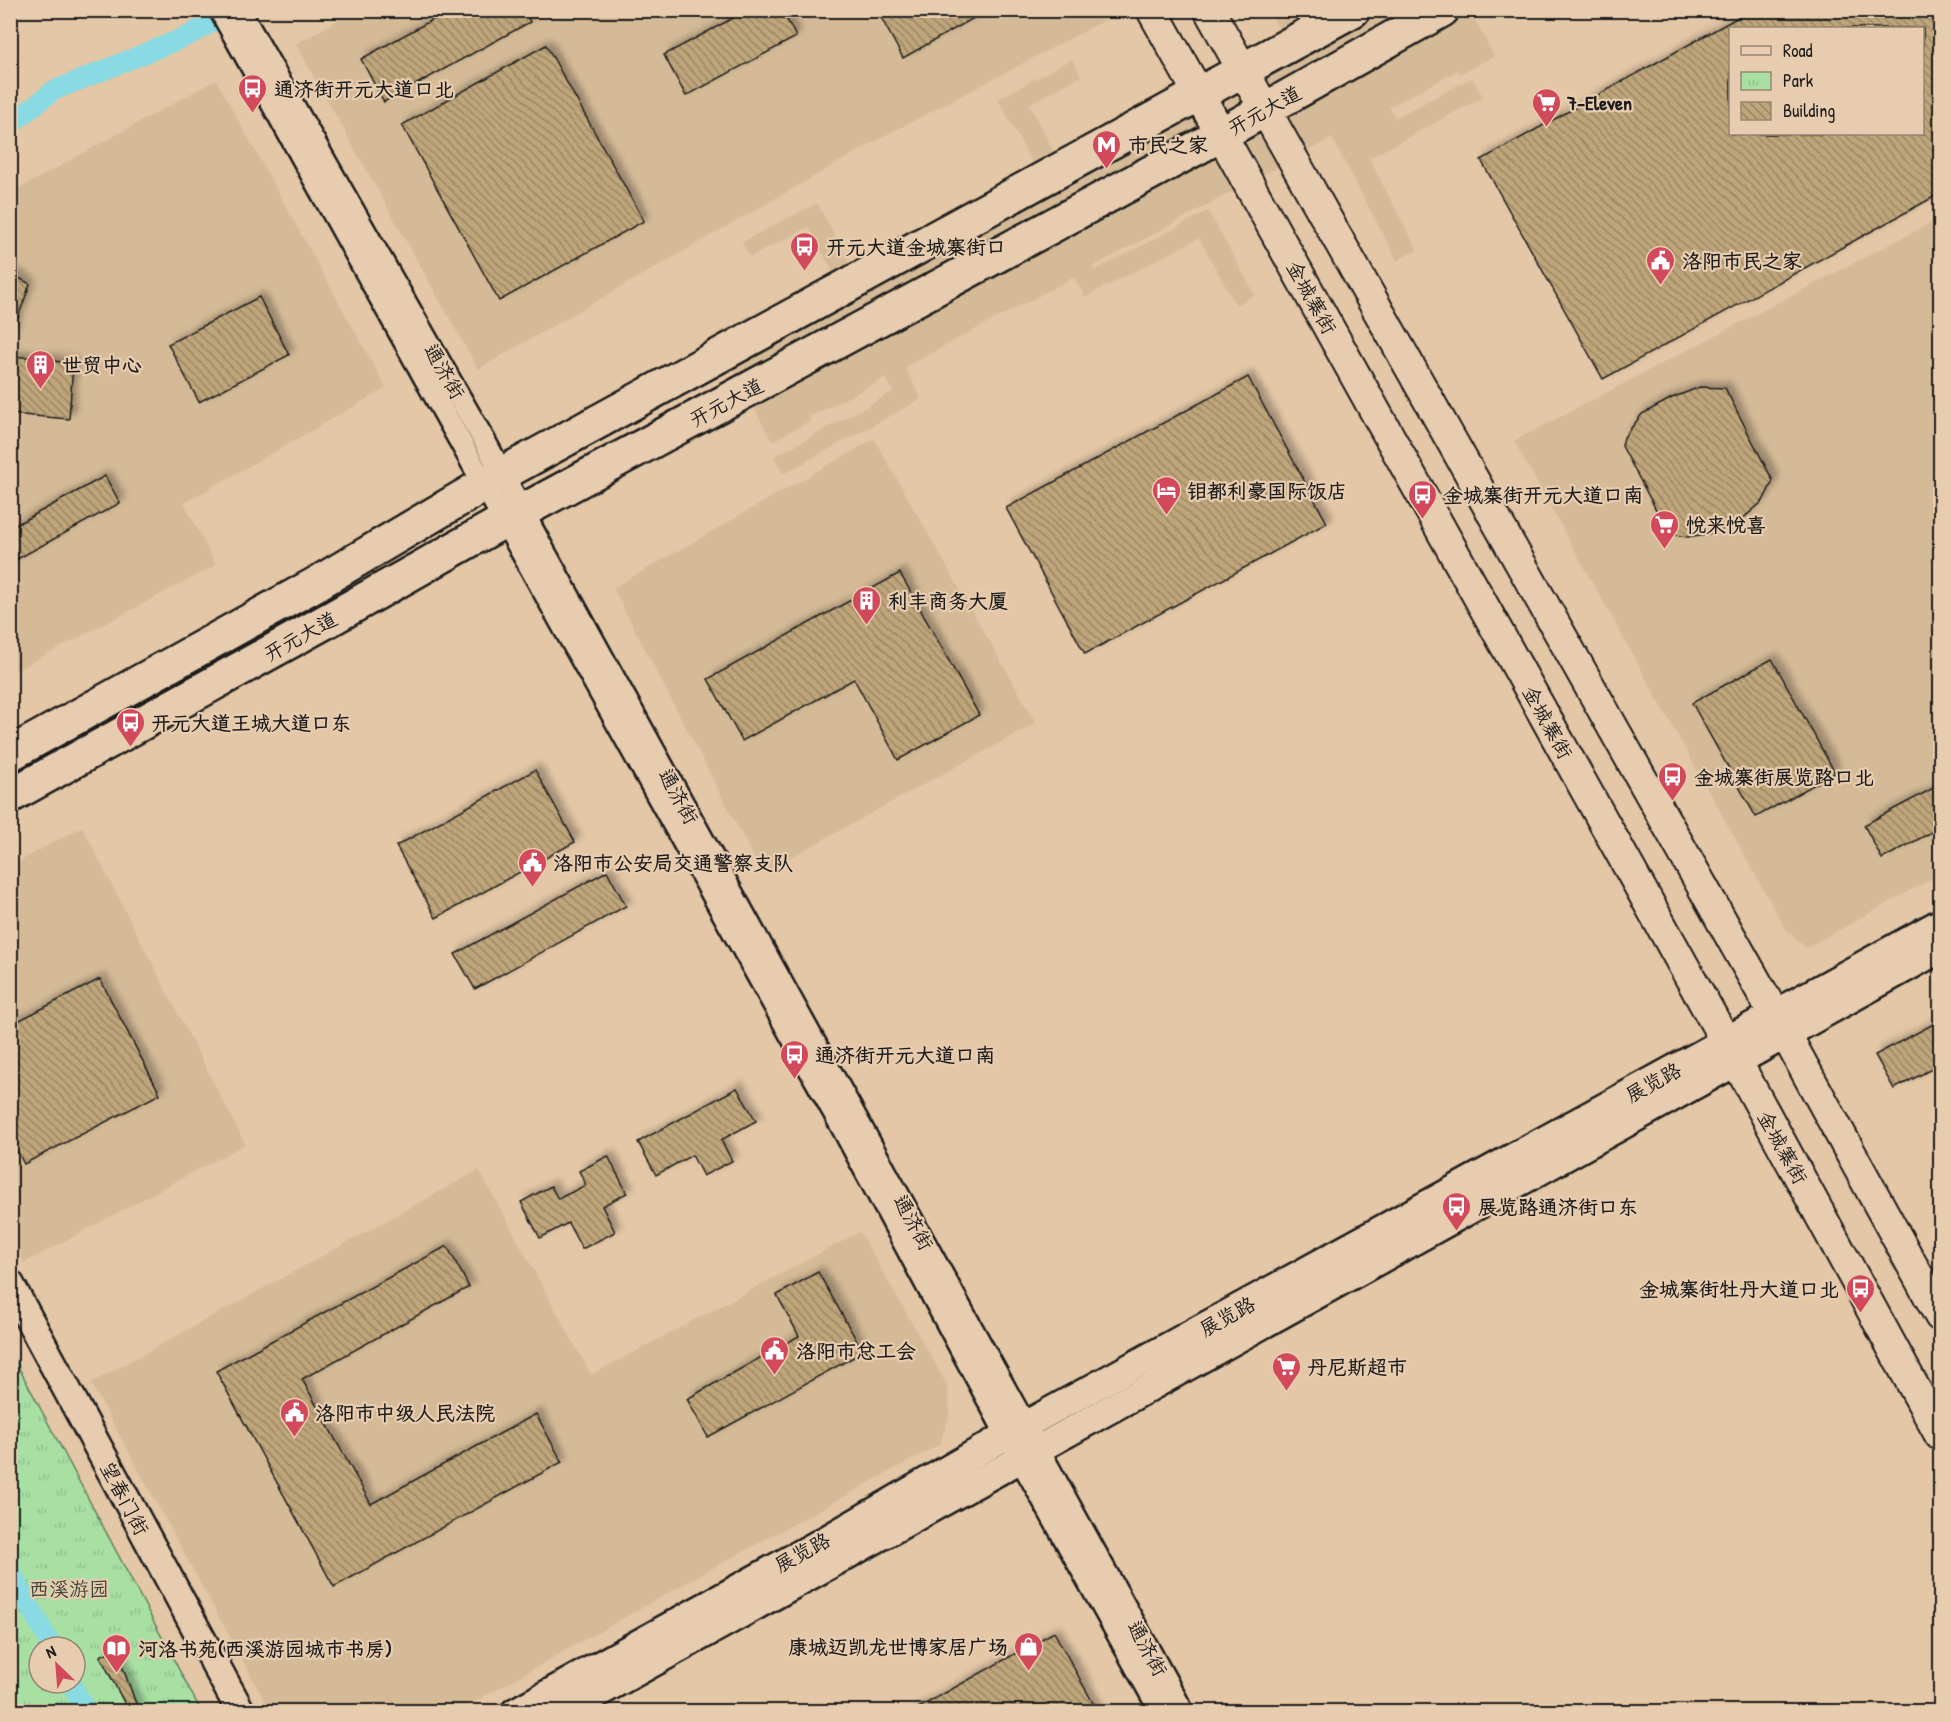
<svg xmlns="http://www.w3.org/2000/svg" width="1951" height="1722" viewBox="0 0 1951 1722" font-family="'Patrick Hand','LXGW WenKai TC',sans-serif">
	<style>
		.built { fill: #d4ba96 }
		.park { fill: url(#park-tufts); stroke: #627e60; stroke-width: 1.5; fill-rule: evenodd }
		.lines { fill: none; stroke-linecap: round; stroke-linejoin: round }
		.canal { stroke: #89dae2; stroke-width: 20 }
		.building { fill: url(#building-back-hatch); stroke: #1c1c1c; stroke-width: 1.5; fill-rule: evenodd; filter: url(#shadow) }
		.minor-casing { stroke: #1c1c1c; stroke-width: 26 }
		.tertiary-casing { stroke: #1c1c1c; stroke-width: 32 }
		.secondary-casing { stroke: #1c1c1c; stroke-width: 34 }
		.primary-casing { stroke: #1c1c1c; stroke-width: 38 }
		.minor { stroke: #e8ccaf; stroke-width: 21 }
		.tertiary { stroke: #e8ccaf; stroke-width: 27 }
		.secondary { stroke: #e8ccaf; stroke-width: 30 }
		.primary { stroke: #e8ccaf; stroke-width: 33 }
		.labels { text-anchor: middle; dominant-baseline: central; stroke-width: 4.5; stroke-linejoin: round; paint-order: stroke }
		.poi-label { font-size: 20px; font-weight: bold; fill: #1c1c1c; stroke: #e8ccaf; text-anchor: start }
		.street-label { font-size: 20px; fill: #1c1c1c; stroke: #e8ccaf }
		.park-label { font-size: 20px; fill: #384337; stroke: #e8ccaf }
	</style>
	<defs>
		<pattern id="park-tufts" width="24" height="20" patternUnits="userSpaceOnUse" patternTransform="scale(1.5)"><rect width="24" height="20" fill="#a8e0a4"/><path d="M3 7l-1-3M5 7V3M7 7l1-3M15 17l-1-3M17 17v-4M19 17l1-3" fill="none" stroke="#90c08d"/></pattern>
		<pattern id="building-back-hatch" width="6" height="6" patternUnits="userSpaceOnUse" patternTransform="scale(1.5)"><rect width="6" height="6" fill="#bfa57a"/><path d="M-1 5l2 2M0 0l6 6M5-1l2 2" fill="none" stroke="#9a8663"/></pattern>
		<filter id="shadow"><feDropShadow dx="5.5" dy="-5.5" stdDeviation="3" flood-color="#0004"/></filter>
	</defs>
	<rect width="100%" height="100%" fill="#e3c7a6"/>
	<filter id="ink" filterUnits="userSpaceOnUse"><feTurbulence type="fractalNoise" baseFrequency=".0167" numOctaves="2"/><feDisplacementMap in="SourceGraphic" scale="12" xChannelSelector="R" yChannelSelector="G"/><feConvolveMatrix kernelMatrix="1 2 1 2 8 2 1 2 1" color-interpolation-filters="sRGB"/></filter>
	<g filter="url(#ink)">
		<g class="built">
			<polygon points="356,10 1113,10 1115,15 888,134 478,369 296,44"/>
			<polygon points="1269,11 1301,11 1307,22 1329,11 1470,11 1494,56 1460,74 1458,70 1389,107 1395,118 1472,78 1483,97 1369,158 1417,250 1397,260 1332,138 1092,267 1094,271 1208,211 1255,295 1236,305 1199,238 1085,297 1074,277 905,367 921,399 783,474 774,457 893,392 885,378 809,417 810,421 772,441 715,335 751,315 753,319 835,276 809,227 750,257 742,242 817,203 851,267 1035,168 998,99 1072,59 1081,76 1029,104 1056,156 1282,36"/>
			<polygon points="216,80 386,388 184,503 216,565 11,673 11,193"/>
			<polygon points="1940,218 1940,874 1806,948 1785,928 1514,441"/>
			<polygon points="874,439 1036,723 762,873 613,588"/>
			<polygon points="82,827 245,1144 24,1263 11,1236 11,866"/>
			<polygon points="479,1170 591,1375 860,1232 947,1385 950,1413 940,1444 698,1576 458,1711 271,1712 91,1383"/>
		</g>
		<path class="park" d="M 11,1353 L 201,1711 L 11,1711 ZM 39,1647 L 75,1647 L 75,1683 L 39,1683 Z"/>
		<g class="lines">
			<g class="canal">
				<polyline points="10,125 53,91 190,35 234,10"/>
				<polyline points="10,1570 52,1647"/>
				<polyline points="71,1683 86,1712"/>
			</g>
		</g>
		<g class="building">
			<polygon points="450,10 524,10 530,22 384,102 361,59"/>
			<polygon points="748,10 782,10 796,37 686,96 664,55"/>
			<polygon points="877,10 988,10 903,58"/>
			<path d="M 1751,10 L 1941,10 L 1941,193 L 1603,379 L 1481,160 ZM 1731,28 L 1923,28 L 1923,134 L 1731,134 Z"/>
			<polygon points="546,45 644,221 499,301 402,125"/>
			<polygon points="10,273 30,284 12,334 10,333"/>
			<polygon points="259,297 289,355 199,402 168,344"/>
			<polygon points="10,357 29,357 73,364 69,419 10,414"/>
			<polygon points="1248,377 1327,523 1085,654 1006,508"/>
			<polygon points="1700,387 1725,388 1773,481 1763,501 1740,521 1713,533 1687,537 1669,534 1622,446 1624,437 1642,414 1672,398"/>
			<polygon points="105,476 120,503 10,563 10,528"/>
			<polygon points="900,573 979,715 898,760 854,679 742,741 708,679"/>
			<polygon points="1772,659 1835,773 1756,817 1692,703"/>
			<polygon points="535,770 575,842 436,918 396,846"/>
			<polygon points="1941,784 1941,827 1882,859 1864,825"/>
			<polygon points="607,871 626,906 475,989 455,954"/>
			<polygon points="100,979 160,1094 24,1164 10,1137 10,1025"/>
			<polygon points="1941,1020 1941,1064 1894,1089 1875,1055"/>
			<polygon points="737,1088 756,1121 721,1140 732,1161 703,1176 692,1155 656,1175 638,1142"/>
			<polygon points="608,1156 627,1193 602,1206 615,1232 582,1249 568,1223 540,1238 521,1202 551,1186 558,1199 586,1185 579,1171"/>
			<polygon points="447,1246 469,1287 302,1379 371,1504 536,1414 562,1462 334,1587 216,1371"/>
			<polygon points="818,1272 863,1352 708,1437 687,1399 799,1336 777,1295"/>
			<polygon points="1054,1632 1098,1712 911,1712"/>
			<polygon points="116,1649 138,1709 133,1712 129,1712 100,1656"/>
		</g>
		<g class="lines">
			<defs>
				<g id="minor">
					<polyline points="220,10 842,1127 1007,1435 1161,1712"/>
					<polyline points="239,10 485,442 544,551 1183,1712"/>
				</g>
				<g id="tertiary">
					<polyline points="10,1284 241,1712"/>
					<polyline points="515,1712 829,1538 1007,1435 1940,923"/>
					<polyline points="564,1712 1940,949"/>
				</g>
				<g id="secondary">
					<polyline points="1152,10 1726,1042 1940,1435"/>
					<polyline points="1209,10 1786,1035 1940,1316"/>
				</g>
				<g id="primary">
					<polyline points="10,754 316,584 502,474 1353,10"/>
					<polyline points="10,796 332,618 504,521 1202,145 1442,10"/>
				</g>
			</defs>
			<use href="#minor" class="minor-casing"/>
			<use href="#tertiary" class="tertiary-casing"/>
			<use href="#secondary" class="secondary-casing"/>
			<use href="#primary" class="primary-casing"/>
			<use href="#minor" class="minor"/>
			<use href="#tertiary" class="tertiary"/>
			<use href="#secondary" class="secondary"/>
			<use href="#primary" class="primary"/>
		</g>
	</g>
	<defs>
		<symbol id="bus-pin" viewBox="-11 -11 22 30"><path d="M0 17L-7.5 6A9.5 9.5 0 1 1 7.5 6Z" fill="#d1495b" stroke="#e8ccaf"/><path d="M-5-6H5V4H4V6H2V4H-2V6H-4V4H-5ZM-3.5-4V0h7V-4ZM-3.5 1.2v1.5H-2V1.2ZM2 1.2v1.5H3.5V1.2Z" fill="#fff"/></symbol>
		<symbol id="supermarket-pin" viewBox="-11 -11 22 30"><path d="M0 17L-7.5 6A9.5 9.5 0 1 1 7.5 6Z" fill="#d1495b" stroke="#e8ccaf"/><path d="M-6-5.5h2.5l.6 2H6L4.5 2H-2.5L-4.4-4H-6ZM-1.5 3.2a1.3 1.3 0 1 0 .1 0ZM3 3.2a1.3 1.3 0 1 0 .1 0Z" fill="#fff"/></symbol>
		<symbol id="metro-pin" viewBox="-11 -11 22 30"><path d="M0 17L-7.5 6A9.5 9.5 0 1 1 7.5 6Z" fill="#d1495b" stroke="#e8ccaf"/><path d="M-5.5 5V-5H-3L0 0L3-5H5.5V5H3V-.5L0 4L-3-.5V5Z" fill="#fff"/></symbol>
		<symbol id="civic-pin" viewBox="-11 -11 22 30"><path d="M0 17L-7.5 6A9.5 9.5 0 1 1 7.5 6Z" fill="#d1495b" stroke="#e8ccaf"/><path d="M-.6-6.5H3V-4.5H.6V-3L4-1V1h2V6H-6V1h2V-1L-.6-3ZM-1.2 2.5V6h2.4V2.5Z" fill="#fff"/></symbol>
		<symbol id="building-pin" viewBox="-11 -11 22 30"><path d="M0 17L-7.5 6A9.5 9.5 0 1 1 7.5 6Z" fill="#d1495b" stroke="#e8ccaf"/><path d="M-4-6H4V6H1V3H-1V6H-4ZM-2.5-4.3h1.7v1.8h-1.7ZM.8-4.3h1.7v1.8H.8ZM-2.5-1h1.7V.8h-1.7ZM.8-1h1.7V.8H.8Z" fill="#fff"/></symbol>
		<symbol id="hotel-pin" viewBox="-11 -11 22 30"><path d="M0 17L-7.5 6A9.5 9.5 0 1 1 7.5 6Z" fill="#d1495b" stroke="#e8ccaf"/><path d="M-6-4.5h1.5V1H6V5H4.5V3h-9V5H-6ZM-4 0a1.8 1.8 0 1 1 3.6 0ZM.5 0V-2.5h3Q6-2.5 6 0Z" fill="#fff"/></symbol>
		<symbol id="shop-pin" viewBox="-11 -11 22 30"><path d="M0 17L-7.5 6A9.5 9.5 0 1 1 7.5 6Z" fill="#d1495b" stroke="#e8ccaf"/><path d="M-5-2.5h2.3a2.7 3.5 0 0 1 5.4 0H5L5.5 6h-11ZM-1.5-2.5h3a1.5 2.3 0 0 0-3 0Z" fill="#fff"/></symbol>
		<symbol id="library-pin" viewBox="-11 -11 22 30"><path d="M0 17L-7.5 6A9.5 9.5 0 1 1 7.5 6Z" fill="#d1495b" stroke="#e8ccaf"/><path d="M-6-4Q-3-5.5-.7-3.5V5Q-3 3-6 4ZM6-4Q3-5.5 .7-3.5V5Q3 3 6 4Z" fill="#fff"/></symbol>
	</defs>
	<g fill-rule="evenodd">
		<use href="#bus-pin" x="236" y="72" width="33" height="45"/>
		<use href="#supermarket-pin" x="1530" y="86" width="33" height="45"/>
		<use href="#metro-pin" x="1090" y="128" width="33" height="45"/>
		<use href="#bus-pin" x="788" y="230" width="33" height="45"/>
		<use href="#civic-pin" x="1644" y="244" width="33" height="45"/>
		<use href="#building-pin" x="24" y="348" width="33" height="45"/>
		<use href="#hotel-pin" x="1150" y="474" width="33" height="45"/>
		<use href="#bus-pin" x="1406" y="478" width="33" height="45"/>
		<use href="#supermarket-pin" x="1648" y="508" width="33" height="45"/>
		<use href="#building-pin" x="850" y="584" width="33" height="45"/>
		<use href="#bus-pin" x="114" y="706" width="33" height="45"/>
		<use href="#bus-pin" x="1656" y="760" width="33" height="45"/>
		<use href="#civic-pin" x="516" y="846" width="33" height="45"/>
		<use href="#bus-pin" x="778" y="1038" width="33" height="45"/>
		<use href="#bus-pin" x="1440" y="1190" width="33" height="45"/>
		<use href="#bus-pin" x="1844" y="1272" width="33" height="45"/>
		<use href="#civic-pin" x="758" y="1334" width="33" height="45"/>
		<use href="#supermarket-pin" x="1270" y="1350" width="33" height="45"/>
		<use href="#civic-pin" x="278" y="1396" width="33" height="45"/>
		<use href="#shop-pin" x="1012" y="1630" width="33" height="45"/>
		<use href="#library-pin" x="100" y="1632" width="33" height="45"/>
	</g>
	<g class="labels">
		<g class="poi-label">
			<text x="274" y="88">通济街开元大道口北</text>
			<text x="1567" y="102">7-Eleven</text>
			<text x="1128" y="144">市民之家</text>
			<text x="826" y="246">开元大道金城寨街口</text>
			<text x="1682" y="260">洛阳市民之家</text>
			<text x="62" y="364">世贸中心</text>
			<text x="1187" y="490">钼都利豪国际饭店</text>
			<text x="1443" y="494">金城寨街开元大道口南</text>
			<text x="1686" y="524">悦来悦喜</text>
			<text x="888" y="600">利丰商务大厦</text>
			<text x="151" y="722">开元大道王城大道口东</text>
			<text x="1694" y="776">金城寨街展览路口北</text>
			<text x="553" y="862">洛阳市公安局交通警察支队</text>
			<text x="815" y="1054">通济街开元大道口南</text>
			<text x="1478" y="1206">展览路通济街口东</text>
			<text x="1839" y="1288" text-anchor="end">金城寨街牡丹大道口北</text>
			<text x="796" y="1350">洛阳市总工会</text>
			<text x="1307" y="1366">丹尼斯超市</text>
			<text x="315" y="1412">洛阳市中级人民法院</text>
			<text x="1008" y="1646" text-anchor="end">康城迈凯龙世博家居广场</text>
			<text x="138" y="1648">河洛书苑(西溪游园城市书房)</text>
		</g>
		<g class="street-label">
			<text transform="translate(1264 110) rotate(-29)">开元大道</text>
			<text transform="translate(1312 297) rotate(61)">金城寨街</text>
			<text transform="translate(445 371) rotate(60)">通济街</text>
			<text transform="translate(726 402) rotate(-28)">开元大道</text>
			<text transform="translate(300 636) rotate(-29)">开元大道</text>
			<text transform="translate(1548 722) rotate(61)">金城寨街</text>
			<text transform="translate(679 796) rotate(61)">通济街</text>
			<text transform="translate(1653 1082) rotate(-29)">展览路</text>
			<text transform="translate(1783 1147) rotate(61)">金城寨街</text>
			<text transform="translate(914 1222) rotate(61)">通济街</text>
			<text transform="translate(1227 1316) rotate(-29)">展览路</text>
			<text transform="translate(125 1498) rotate(62)">望春门街</text>
			<text transform="translate(802 1552) rotate(-29)">展览路</text>
			<text transform="translate(1148 1648) rotate(61)">通济街</text>
		</g>
		<g class="park-label">
			<text x="69" y="1588">西溪游园</text>
		</g>
	</g>
	<rect width="1951" height="1722" fill="none" stroke="#e8ccaf" stroke-width="36"/>
	<rect x="18" y="18" width="1915" height="1686" fill="none" stroke="#1c1c1c" stroke-width="2" filter="url(#ink)"/>
	<rect x="1729" y="27" width="195" height="108" fill="#e8ccaf" stroke="#968674" stroke-width="1.5"/>
	<rect x="1741" y="46" width="30" height="9" fill="#e8ccaf" stroke="#968674" stroke-width="1.5"/>
	<text x="1783" y="57" font-size="18" fill="#1c1c1c">Road</text>
	<rect x="1741" y="72" width="30" height="18" fill="url(#park-tufts)" stroke="#968674" stroke-width="1.5"/>
	<text x="1783" y="87" font-size="18" fill="#1c1c1c">Park</text>
	<rect x="1741" y="102" width="30" height="18" fill="url(#building-back-hatch)" stroke="#968674" stroke-width="1.5"/>
	<text x="1783" y="117" font-size="18" fill="#1c1c1c">Building</text>
	<g transform="translate(57 1665) rotate(335)"><circle r="28" fill="#e8ccaf" stroke="#968674" stroke-width="1.5"/>
	<path d="M0-4.5L10 22L0 15L-10 22Z" fill="#d1495b"/>
	<text y="-9" font-size="16" font-weight="bold" text-anchor="middle" fill="#1c1c1c">N</text>
	</g>
</svg>
